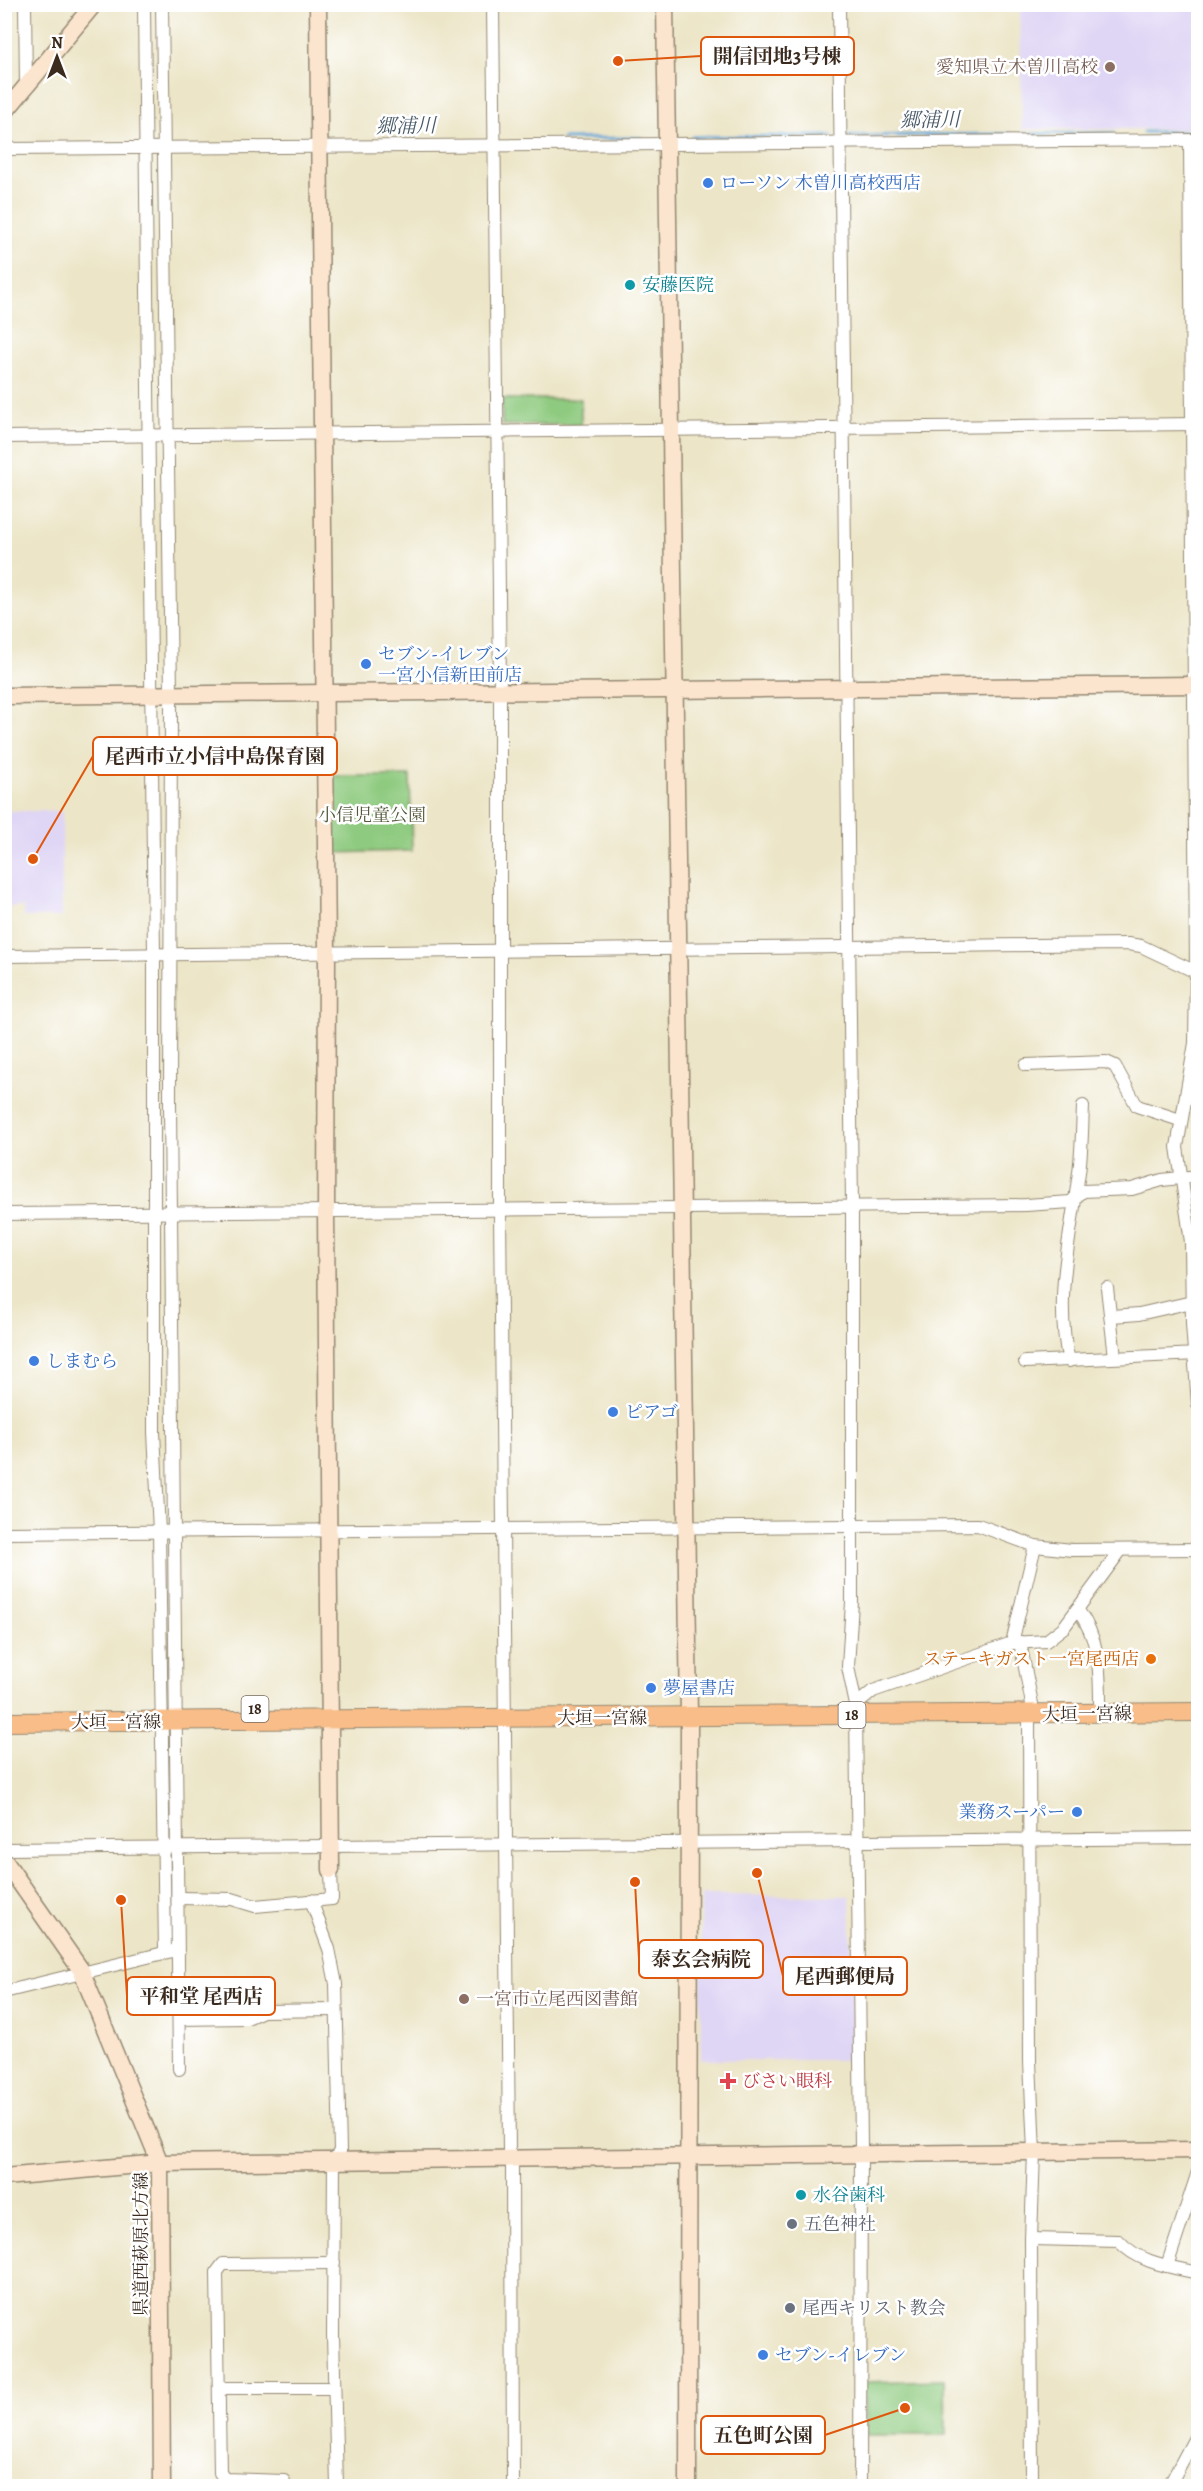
<svg xmlns="http://www.w3.org/2000/svg" width="1203" height="2491" viewBox="0 0 1203 2491" font-family="Alegreya,'Noto Serif JP',serif">
	<style>
		.built { fill: #dfd5f5 }
		.green { fill: #8eca7f; stroke: #647a4e; stroke-width: 1.5 }
		.lines { fill: none; stroke-linecap: round; stroke-linejoin: round }
		.stream { stroke: #64a7d9; stroke-width: 3 }
		.street-casing { stroke: #948872; stroke-width: 14 }
		.secondary-casing { stroke: #948872; stroke-width: 19 }
		.primary-casing { stroke: #948872; stroke-width: 20 }
		.street { stroke: #fff; stroke-width: 12 }
		.secondary { stroke: #fce5cf; stroke-width: 16 }
		.primary { stroke: #f8bd88; stroke-width: 18 }
		.education-dot { fill: #8d6e63; stroke: #fff; stroke-width: 2 }
		.shop-dot { fill: #3f7fe0; stroke: #fff; stroke-width: 2 }
		.culture-dot { fill: #0f9aa8; stroke: #fff; stroke-width: 2 }
		.food-dot { fill: #e8710a; stroke: #fff; stroke-width: 2 }
		.health-dot { fill: #e0444e; stroke: #fff; stroke-width: 2 }
		.worship-dot { fill: #6b7280; stroke: #fff; stroke-width: 2 }
		.labels { text-anchor: middle; dominant-baseline: central; stroke-width: 5; stroke-linejoin: round; paint-order: stroke }
		.shield { fill: #fff; stroke: #766a62; stroke-width: 1.5 }
		.shield-label { font-size: 16px; font-weight: bold; fill: #3b2a1e }
		.education-label { font-size: 18px; fill: #785e54; stroke: #fff; text-anchor: end }
		.shop-label { font-size: 18px; fill: #366cbe; stroke: #fff; text-anchor: start }
		.culture-label { font-size: 18px; fill: #0d838f; stroke: #fff; text-anchor: start }
		.park-label { font-size: 18px; fill: #545a3b; stroke: #fff }
		.food-label { font-size: 18px; fill: #c56008; stroke: #fff; text-anchor: end }
		.street-label { font-size: 18px; fill: #3b2a1e; stroke: #fff }
		.health-label { font-size: 18px; fill: #be3a42; stroke: #fff; text-anchor: start }
		.worship-label { font-size: 18px; fill: #5b616d; stroke: #fff; text-anchor: start }
		.water-label { font-size: 20px; font-style: italic; fill: #4b5c69; stroke: #fff }
		.leader { fill: none; stroke: #df570d; stroke-width: 2 }
		.callout-dot { fill: #df570d; stroke: #fff; stroke-width: 2 }
		.callout { fill: #fff; stroke: #df570d; stroke-width: 2 }
		.callout-label { font-size: 20px; text-anchor: middle; font-weight: bold; fill: #3b2a1e }
	</style>
	<rect width="100%" height="100%" fill="#fff"/>
	<filter id="ink" filterUnits="userSpaceOnUse"><feTurbulence type="fractalNoise" baseFrequency=".0167" numOctaves="2"/><feDisplacementMap in="SourceGraphic" scale="12" xChannelSelector="R" yChannelSelector="G"/><feConvolveMatrix kernelMatrix="1 2 1 2 8 2 1 2 1" color-interpolation-filters="sRGB"/></filter>
	<filter id="wash" filterUnits="userSpaceOnUse"><feTurbulence type="fractalNoise" baseFrequency=".008" numOctaves="4" result="noise"/><feDisplacementMap in="SourceGraphic" scale="24" xChannelSelector="R" yChannelSelector="G"/><feGaussianBlur stdDeviation="1.35" result="paint"/><feColorMatrix in="noise" values="0 0 0 0 0 0 0 0 0 0 0 0 0 0 0 0 0 1.4 0 .05"/><feComposite in="paint" operator="in"/></filter>
	<g filter="url(#wash)">
		<rect width="100%" height="100%" fill="#ece5c7"/>
		<g class="built">
			<polygon points="1020,5 1198,5 1198,129 1022,129"/>
			<polygon points="4,811 62,811 62,917 24,917 24,907 5,907"/>
			<polygon points="701,1895 850,1896 854,2060 701,2060"/>
		</g>
		<g class="green">
			<rect x="502" y="399" width="79" height="26"/>
			<polygon points="331,776 410,776 412,851 333,853"/>
			<polygon points="945,2380 946,2435 866,2435 865,2382"/>
		</g>
		<g class="lines">
			<g class="stream">
				<polyline points="1143,132 1198,132"/>
				<polyline points="1022,134 1113,133"/>
				<polyline points="848,136 1012,134"/>
				<polyline points="692,137 832,136"/>
				<polyline points="563,139 642,138"/>
			</g>
		</g>
	</g>
	<g filter="url(#ink)">
		<g class="lines">
			<defs>
				<g id="street">
					<polyline points="25,4 26,86"/>
					<polyline points="144,4 154,955 154,1432 159,1531 165,1952"/>
					<polyline points="162,4 171,694 170,1106 179,2069"/>
					<polyline points="493,4 500,691 500,1211 509,2151 512,2165 513,2486"/>
					<polyline points="839,4 852,1206 852,1602 848,1667 856,1705 873,1691 1012,1643 1046,1641 1064,1627 1121,1550"/>
					<polyline points="1190,141 1196,972 1195,1043 1177,1147 1191,1242 1192,1324 1198,1405"/>
					<polyline points="4,149 1198,140"/>
					<polyline points="4,437 1198,424"/>
					<polyline points="4,956 1128,944 1141,946 1198,973"/>
					<polyline points="1026,1065 1106,1062 1115,1066 1137,1106 1180,1120"/>
					<polyline points="4,1214 1026,1205 1071,1202 1083,1191 1132,1189 1162,1180 1198,1176"/>
					<polyline points="1107,1288 1115,1357"/>
					<polyline points="1112,1316 1139,1314 1192,1302"/>
					<path d="M 1069,1361 C 1054,1299 1070,1241 1078,1179 C 1082,1155 1082,1130 1083,1106"/>
					<polyline points="1025,1362 1198,1354"/>
					<polyline points="4,1533 978,1525 1035,1546 1072,1550 1198,1549"/>
					<path d="M 1077,1609 C 1099,1637 1100,1669 1100,1703"/>
					<polyline points="1020,1642 1032,1704 1029,1714 1030,2061 1034,2152 1031,2239 1032,2486"/>
					<polyline points="1012,1643 1035,1546"/>
					<polyline points="856,1709 861,2146 860,2486"/>
					<polyline points="4,1849 1198,1838"/>
					<polyline points="179,1898 232,1899 255,1906 332,1899 331,1870"/>
					<polyline points="311,1900 329,1949 336,1984 340,2151 334,2160 333,2335 337,2486"/>
					<polyline points="4,1992 172,1951"/>
					<polyline points="179,2019 247,2018 263,2011 336,2010"/>
					<path d="M 1031,2239 L 1119,2241 C 1138,2263 1172,2267 1198,2273"/>
					<polyline points="1167,2266 1198,2172"/>
					<polyline points="219,2388 334,2388"/>
					<polyline points="284,2481 225,2479 220,2473 217,2272 223,2264 334,2263"/>
					<polyline points="1169,2486 1198,2432"/>
				</g>
				<g id="secondary">
					<polyline points="318,4 327,953 326,1213 331,1870"/>
					<polyline points="665,4 689,1717 688,2486"/>
					<polyline points="4,113 94,4"/>
					<polyline points="4,696 1198,685"/>
					<polyline points="4,1860 81,1970 160,2163 162,2486"/>
					<polyline points="4,2177 160,2163 1198,2150"/>
				</g>
				<polyline id="primary" points="4,1722 1198,1712"/>
			</defs>
			<use href="#street" class="street-casing"/>
			<use href="#secondary" class="secondary-casing"/>
			<use href="#primary" class="primary-casing"/>
			<use href="#street" class="street"/>
			<use href="#secondary" class="secondary"/>
			<use href="#primary" class="primary"/>
		</g>
	</g>
	<g class="education-dot">
		<circle cx="1110" cy="67" r="6"/>
		<circle cx="464" cy="1999" r="6"/>
	</g>
	<g class="shop-dot">
		<circle cx="708" cy="183" r="6"/>
		<circle cx="366" cy="664" r="6"/>
		<circle cx="34" cy="1361" r="6"/>
		<circle cx="613" cy="1412" r="6"/>
		<circle cx="651" cy="1688" r="6"/>
		<circle cx="1077" cy="1812" r="6"/>
		<circle cx="763" cy="2355" r="6"/>
	</g>
	<g class="culture-dot">
		<circle cx="630" cy="285" r="6"/>
		<circle cx="801" cy="2195" r="6"/>
	</g>
	<circle class="food-dot" cx="1151" cy="1659" r="6"/>
	<path class="health-dot" d="M725 2072h6v6h6v6h-6v6h-6v-6h-6v-6h6z"/>
	<g class="worship-dot">
		<circle cx="792" cy="2224" r="6"/>
		<circle cx="790" cy="2308" r="6"/>
	</g>
	<g class="labels">
		<g class="shield">
			<rect x="241.5" y="1696" width="27" height="26" rx="4.5"/>
			<rect x="838.5" y="1702" width="27" height="26" rx="4.5"/>
		</g>
		<g class="shield-label">
			<text x="255" y="1709">18</text>
			<text x="852" y="1715">18</text>
		</g>
		<g class="education-label">
			<text x="1098" y="67">愛知県立木曽川高校</text>
			<text x="476" y="1999" text-anchor="start">一宮市立尾西図書館</text>
		</g>
		<g class="shop-label">
			<text x="720" y="183">ローソン 木曽川高校西店</text>
			<text x="378" y="654">セブン-イレブン<tspan x="378" dy="21">一宮小信新田前店</tspan></text>
			<text x="46" y="1361">しまむら</text>
			<text x="625" y="1412">ピアゴ</text>
			<text x="663" y="1688">夢屋書店</text>
			<text x="1065" y="1812" text-anchor="end">業務スーパー</text>
			<text x="775" y="2355">セブン-イレブン</text>
		</g>
		<g class="culture-label">
			<text x="642" y="285">安藤医院</text>
			<text x="813" y="2195">水谷歯科</text>
		</g>
		<g class="park-label">
			<text x="372" y="815">小信児童公園</text>
		</g>
		<g class="food-label">
			<text x="1139" y="1659">ステーキガスト一宮尾西店</text>
		</g>
		<g class="street-label">
			<text transform="translate(1087 1714) rotate(-1)">大垣一宮線</text>
			<text x="602" y="1718">大垣一宮線</text>
			<text x="116" y="1722">大垣一宮線</text>
			<text transform="translate(141 2244) rotate(-90)">県道西萩原北方線</text>
		</g>
		<g class="health-label">
			<text x="742" y="2081">びさい眼科</text>
		</g>
		<g class="worship-label">
			<text x="804" y="2224">五色神社</text>
			<text x="802" y="2308">尾西キリスト教会</text>
		</g>
		<g class="water-label">
			<text transform="translate(930 120) rotate(-1)">郷浦川</text>
			<text transform="translate(406 126) rotate(-1)">郷浦川</text>
		</g>
	</g>
	<path class="leader" d="M618 61L701 56M33 859L93 756M635 1882L639 1959M757 1873L783 1976M121 1900L127 1996M905 2408L825 2435"/>
	<g class="callout-dot">
		<circle cx="618" cy="61" r="6"/>
		<circle cx="33" cy="859" r="6"/>
		<circle cx="635" cy="1882" r="6"/>
		<circle cx="757" cy="1873" r="6"/>
		<circle cx="121" cy="1900" r="6"/>
		<circle cx="905" cy="2408" r="6"/>
	</g>
	<g class="callout">
		<rect x="701" y="37" width="153" height="38" rx="6"/>
		<rect x="93" y="737" width="244" height="38" rx="6"/>
		<rect x="639" y="1940" width="124" height="38" rx="6"/>
		<rect x="783" y="1957" width="124" height="38" rx="6"/>
		<rect x="127" y="1977" width="148" height="38" rx="6"/>
		<rect x="701" y="2416" width="124" height="38" rx="6"/>
	</g>
	<g class="callout-label">
		<text x="777" y="63">開信団地3号棟</text>
		<text x="215" y="763">尾西市立小信中島保育園</text>
		<text x="701" y="1966">泰玄会病院</text>
		<text x="845" y="1983">尾西郵便局</text>
		<text x="201" y="2003">平和堂 尾西店</text>
		<text x="763" y="2442">五色町公園</text>
	</g>
	<rect width="1203" height="2491" fill="none" stroke="#fff" stroke-width="24"/>
	<g transform="translate(57 57)" stroke="#ffffff" stroke-width="4.5" paint-order="stroke">
	<path d="M0-4.5L10 22L0 15L-10 22Z" fill="#3b2a1e"/>
	<text y="-9" font-size="16" font-weight="bold" text-anchor="middle" fill="#3b2a1e">N</text>
	</g>
</svg>
